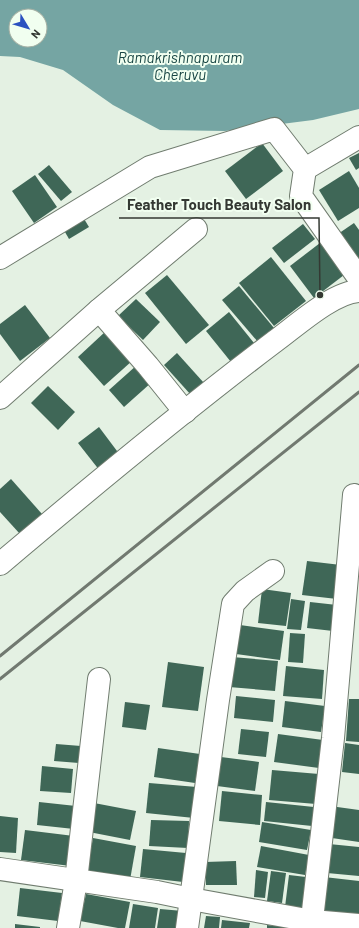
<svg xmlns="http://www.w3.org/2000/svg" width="359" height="928" viewBox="0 0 359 928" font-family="Barlow,sans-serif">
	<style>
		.water { fill: #75a5a3; fill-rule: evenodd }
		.building { fill: #3f6757 }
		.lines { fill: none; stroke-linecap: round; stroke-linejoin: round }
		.minor-casing { stroke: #707c6f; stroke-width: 24 }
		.minor { stroke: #fff; stroke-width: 22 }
		.rail { stroke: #717970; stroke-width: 3 }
		.labels { text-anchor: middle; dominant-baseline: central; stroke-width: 4; stroke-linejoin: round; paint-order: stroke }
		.water-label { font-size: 15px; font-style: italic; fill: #194644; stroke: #f1fff0 }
		.leader { fill: none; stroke: #343933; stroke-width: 1.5 }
		.callout-dot { fill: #343933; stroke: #f1fff0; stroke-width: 1.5 }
		.callout-label { font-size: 15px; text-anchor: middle; font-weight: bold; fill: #343933; stroke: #f1fff0; stroke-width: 4; stroke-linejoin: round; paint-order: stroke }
	</style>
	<rect width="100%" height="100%" fill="#e4f1e3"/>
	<path class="water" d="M 0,0 L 359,0 L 359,109 L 313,120 L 225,131 L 160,130 L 113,105 L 63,70 L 20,57 L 0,56 ZM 16,16 L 40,16 L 40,40 L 16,40 Z"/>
	<g class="building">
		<polygon points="262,143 283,171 246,199 225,171"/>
		<polygon points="359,153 359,168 356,170 349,158"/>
		<polygon points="49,165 72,192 61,201 38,174"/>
		<polygon points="349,171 359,188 359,208 338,221 319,190"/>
		<polygon points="35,175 57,207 34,223 12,191"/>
		<polygon points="81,214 89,227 69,239 61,225"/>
		<polygon points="354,223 359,230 359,262 335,236"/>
		<polygon points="303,224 315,239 284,263 272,248"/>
		<polygon points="320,243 344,275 314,298 290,266"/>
		<polygon points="271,257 306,301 274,326 239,283"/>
		<polygon points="167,275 209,325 186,344 145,293"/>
		<polygon points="239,286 274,328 258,342 222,300"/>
		<polygon points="136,299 160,322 143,340 118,316"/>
		<polygon points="25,305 50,338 20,361 0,334 0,324"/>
		<polygon points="229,312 254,343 231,362 206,331"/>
		<polygon points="106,331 132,361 104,386 78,357"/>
		<polygon points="177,353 204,383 191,395 164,365"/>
		<polygon points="137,365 152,382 124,407 109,390"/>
		<polygon points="48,386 75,412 58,430 31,403"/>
		<polygon points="99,427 120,455 100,471 78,443"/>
		<polygon points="11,479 42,514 20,534 0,512 0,489"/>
		<polygon points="307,561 341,565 337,599 302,595"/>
		<polygon points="262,589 291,593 286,626 258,623"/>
		<polygon points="291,599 305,601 301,630 287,629"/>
		<polygon points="310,602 337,605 333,631 307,628"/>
		<polygon points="240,625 284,631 280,660 236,654"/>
		<polygon points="290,633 305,634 303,663 288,662"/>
		<polygon points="232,657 278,661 275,691 229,687"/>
		<polygon points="168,662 204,667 198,711 162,707"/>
		<polygon points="286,666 324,670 322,699 283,696"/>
		<polygon points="236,696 275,700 273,722 234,718"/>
		<polygon points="349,699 359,699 359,742 346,741"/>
		<polygon points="285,701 325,706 321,732 282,727"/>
		<polygon points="125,702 150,705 146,730 122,727"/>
		<polygon points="241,729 269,732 266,757 238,754"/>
		<polygon points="278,734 323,740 319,768 274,762"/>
		<polygon points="345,743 359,745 359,774 342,772"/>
		<polygon points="56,744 81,746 79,763 54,761"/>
		<polygon points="158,748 200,754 195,783 154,777"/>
		<polygon points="221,757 259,762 255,791 217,786"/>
		<polygon points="42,766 73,769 71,793 40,791"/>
		<polygon points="272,770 319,774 316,804 269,800"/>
		<polygon points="149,783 197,787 194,818 146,813"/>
		<polygon points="222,791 262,795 260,825 219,821"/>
		<polygon points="39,802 76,806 74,829 37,825"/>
		<polygon points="266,802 314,807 312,826 264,821"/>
		<polygon points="94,803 136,811 130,840 89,832"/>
		<polygon points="330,806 359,810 359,842 325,837"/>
		<polygon points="0,816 18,818 16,853 0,852"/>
		<polygon points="151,820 189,821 188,848 149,846"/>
		<polygon points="262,822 311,830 307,850 259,842"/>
		<polygon points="25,830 74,836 71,866 21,860"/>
		<polygon points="93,838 136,846 130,880 87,871"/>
		<polygon points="329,844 359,847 359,876 327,873"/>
		<polygon points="261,846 309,855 305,875 257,867"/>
		<polygon points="143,849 186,853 183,882 140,877"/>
		<polygon points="236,861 237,885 206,885 205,862"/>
		<polygon points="256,870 268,872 265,898 254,897"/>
		<polygon points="271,871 286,873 282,903 267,901"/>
		<polygon points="289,875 306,877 303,908 285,907"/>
		<polygon points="324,877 359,881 359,919 319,915"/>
		<polygon points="20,888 62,893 58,921 17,916"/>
		<polygon points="86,894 130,902 125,928 118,928 80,921"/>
		<polygon points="133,904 158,908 155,928 129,928"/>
		<polygon points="160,909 183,911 181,928 157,928"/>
		<polygon points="206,916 220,917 219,928 204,928"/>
		<polygon points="222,920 250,923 249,928 221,928"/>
		<polygon points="15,924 40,927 40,928 15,928"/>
		<polygon points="267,925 286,927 286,928 267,928"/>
	</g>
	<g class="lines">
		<defs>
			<g id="minor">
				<polyline points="305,169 359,137"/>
				<polyline points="0,258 150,167 274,129 305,169 301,196 358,277"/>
				<polyline points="99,310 148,366 185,412"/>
				<polyline points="0,398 99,310 196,229"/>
				<path d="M 0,564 C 90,488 180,413 274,342 C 295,327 333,292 359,291"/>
				<polyline points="0,869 157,892 191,899 312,921 359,925"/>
				<polyline points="68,928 76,881 99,679"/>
				<polyline points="187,928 218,700 233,604 245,591 273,571"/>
				<polyline points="311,928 333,738 354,495"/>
			</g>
		</defs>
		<use href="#minor" class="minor-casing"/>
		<use href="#minor" class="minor"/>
		<g class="rail">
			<polyline points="0,656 359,365"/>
			<polyline points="0,679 359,392"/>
		</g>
	</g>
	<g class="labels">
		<g class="water-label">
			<text x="180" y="57">Ramakrishnapuram<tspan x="180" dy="17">Cheruvu</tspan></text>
		</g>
	</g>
	<path class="leader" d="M320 295L319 218H119"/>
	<circle class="callout-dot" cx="320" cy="295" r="4"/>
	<g class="callout-label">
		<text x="219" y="210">Feather Touch Beauty Salon</text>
	</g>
	<g transform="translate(28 28) rotate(128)"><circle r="19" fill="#f1fff0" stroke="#a5b0a4"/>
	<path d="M0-3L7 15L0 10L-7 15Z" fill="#2a51c0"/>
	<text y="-6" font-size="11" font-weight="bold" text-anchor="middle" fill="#343933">N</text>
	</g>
</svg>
